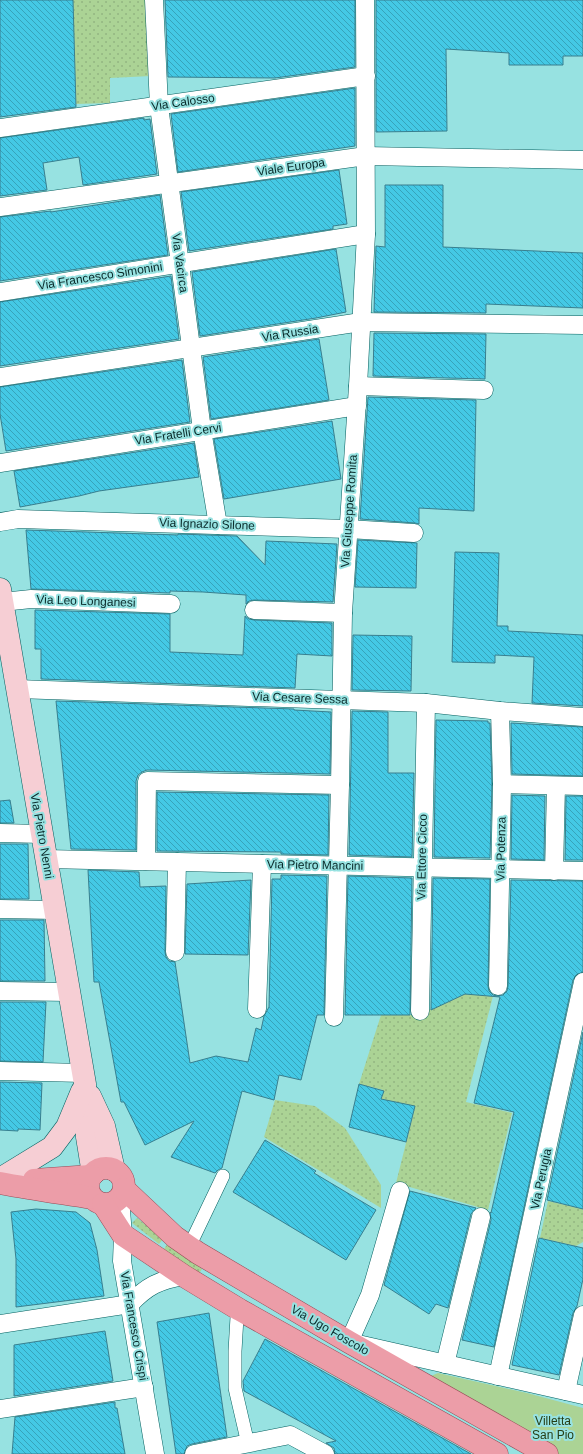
<svg xmlns="http://www.w3.org/2000/svg" width="583" height="1454" viewBox="0 0 583 1454" font-family="Arial,sans-serif">
	<style>
		.grass { fill: url(#grass-dots) }
		.park { fill: #abd395 }
		.building { fill: url(#building-back-hatch); stroke: #387f8f }
		.lines { fill: none; stroke-linecap: round; stroke-linejoin: round }
		.pedestrian-casing { stroke: #035f5f; stroke-width: 14 }
		.minor-casing { stroke: #035f5f; stroke-width: 19 }
		.secondary-casing { stroke: #035f5f; stroke-width: 23 }
		.primary-casing { stroke: #954a56; stroke-width: 23 }
		.pedestrian { stroke: #fff; stroke-width: 13 }
		.minor { stroke: #fff; stroke-width: 18 }
		.secondary { stroke: #f6ced4; stroke-width: 22 }
		.primary { stroke: #ec9da8; stroke-width: 22 }
		.labels { text-anchor: middle; dominant-baseline: central; stroke-width: 4; stroke-linejoin: round; paint-order: stroke }
		.street-label { font-size: 12px; fill: #092a2a; stroke: #97e2e1 }
		.park-label { font-size: 12px; fill: #263e16; stroke: #97e2e1 }
	</style>
	<defs>
		<pattern id="grass-dots" width="8" height="8" patternUnits="userSpaceOnUse"><rect width="8" height="8" fill="#abd395"/><path d="M2 2h.1M6 6h.1" fill="none" stroke="#92b581" stroke-width="1.8" stroke-linecap="round"/></pattern>
		<pattern id="building-back-hatch" width="6" height="6" patternUnits="userSpaceOnUse"><rect width="6" height="6" fill="#44c9e5"/><path d="M-1 5l2 2M0 0l6 6M5-1l2 2" fill="none" stroke="#37a3ba"/></pattern>
	</defs>
	<rect width="100%" height="100%" fill="#97e2e1"/>
	<g class="grass">
		<polygon points="73,0 149,0 151,76 110,78 110,103 76,104"/>
		<polygon points="465,994 493,996 466,1102 512,1113 488,1210 396,1183 415,1107 381,1099 383,1090 359,1084 381,1015 413,1015 420,1011 432,1009"/>
		<polygon points="275,1100 315,1106 345,1128 381,1185 381,1208 264,1137"/>
		<polygon points="548,1201 583,1209 583,1242 576,1246 540,1238"/>
		<polygon points="137,1218 163,1239 159,1244 132,1223"/>
		<polygon points="168,1243 202,1269 198,1275 164,1249"/>
	</g>
	<polygon class="park" points="438,1373 527,1393 583,1408 583,1454 547,1454 419,1381"/>
	<g class="building">
		<polygon points="0,0 73,0 76,107 0,117"/>
		<polygon points="165,0 355,0 355,67 275,78 168,77"/>
		<polygon points="376,0 583,0 583,56 563,56 563,65 509,65 509,53 446,49 447,131 376,132"/>
		<polygon points="355,88 355,146 178,172 171,114"/>
		<polygon points="144,118 144,120 150,119 157,174 83,185 79,157 43,163 47,190 0,196 0,138"/>
		<polygon points="339,170 347,224 333,226 333,229 189,251 181,192"/>
		<polygon points="385,185 443,185 443,247 583,253 583,308 486,304 486,313 374,312 376,246 385,247"/>
		<polygon points="160,195 168,255 0,281 0,217 51,211 51,212"/>
		<polygon points="336,249 346,312 316,318 200,336 192,272"/>
		<polygon points="171,276 179,339 0,366 0,302"/>
		<polygon points="374,333 486,334 485,379 373,376"/>
		<polygon points="319,339 329,400 211,419 203,357"/>
		<polygon points="182,360 190,422 6,451 0,414 0,387"/>
		<polygon points="368,397 476,400 474,511 419,508 419,524 415,523 360,519"/>
		<polygon points="332,421 341,479 224,499 214,439"/>
		<polygon points="194,443 199,477 99,491 79,496 20,507 14,471"/>
		<polygon points="26,530 178,535 178,534 237,536 265,565 266,541 337,544 333,602 254,600 249,601 246,604 246,595 203,592 170,591 170,593 31,589"/>
		<polygon points="358,540 417,543 416,588 355,587"/>
		<polygon points="455,552 499,553 497,626 508,626 508,631 583,635 583,706 532,703 534,657 495,655 495,663 452,662"/>
		<polygon points="35,610 170,614 170,652 243,655 245,616 249,619 254,620 332,623 332,656 297,654 295,688 41,679 41,649 35,649"/>
		<polygon points="353,635 412,636 411,691 352,690"/>
		<polygon points="56,701 294,709 294,710 331,712 330,774 147,770 142,772 138,775 136,781 136,850 71,849"/>
		<polygon points="352,711 388,712 388,773 414,773 412,857 349,855"/>
		<polygon points="436,720 488,721 488,723 490,723 492,784 490,858 434,857"/>
		<polygon points="511,723 583,727 583,776 512,774"/>
		<polygon points="157,792 329,795 328,855 281,854 281,852 157,851"/>
		<polygon points="512,795 545,796 544,860 511,859"/>
		<polygon points="566,796 583,796 583,860 565,860"/>
		<polygon points="10,800 14,823 0,823 0,801"/>
		<polygon points="0,844 28,844 29,899 0,899"/>
		<polygon points="88,870 139,872 140,887 166,886 165,952 166,957 169,961 175,962 190,1063 216,1056 248,1062 256,1028 261,1030 264,1016 269,1007 272,879 281,879 281,875 327,876 324,1015 317,1015 301,1080 279,1075 274,1100 242,1091 222,1168 218,1170 215,1173 171,1157 194,1121 145,1145 124,1102 121,1102 99,982 94,982"/>
		<polygon points="348,876 412,878 410,1015 345,1015"/>
		<polygon points="433,878 490,879 488,986 489,991 493,995 497,996 503,995 507,991 508,986 511,880 583,881 583,972 576,975 573,980 494,1347 462,1340 491,1220 490,1212 491,1213 514,1112 474,1103 500,997 465,994 431,1010"/>
		<polygon points="251,880 248,955 185,954 187,884"/>
		<polygon points="0,920 44,920 45,981 0,981"/>
		<polygon points="0,1002 46,1002 43,1062 0,1061"/>
		<polygon points="583,1032 583,1209 547,1200"/>
		<polygon points="0,1082 42,1083 40,1130 18,1129 18,1131 0,1130"/>
		<polygon points="359,1084 384,1091 381,1099 415,1106 406,1142 349,1127"/>
		<polygon points="265,1140 316,1171 314,1173 376,1210 346,1260 233,1192"/>
		<polygon points="410,1191 476,1208 471,1214 448,1308 436,1304 429,1314 384,1285"/>
		<polygon points="36,1209 76,1212 90,1223 97,1250 104,1296 16,1307 16,1259 11,1212"/>
		<polygon points="539,1238 583,1248 583,1279 577,1306 573,1313 559,1375 512,1365"/>
		<polygon points="209,1313 227,1437 192,1444 187,1446 184,1454 176,1454 157,1322"/>
		<polygon points="105,1331 113,1381 14,1396 14,1345"/>
		<polygon points="265,1339 471,1454 335,1454 334,1448 326,1443 336,1441 244,1391 243,1381"/>
		<polygon points="115,1402 115,1408 117,1408 125,1454 12,1454 15,1417"/>
	</g>
	<g class="lines">
		<defs>
			<g id="pedestrian">
				<polyline points="189,1247 223,1176"/>
				<polyline points="240,1310 237,1317 235,1351 235,1388 248,1444"/>
			</g>
			<g id="minor">
				<polyline points="154,0 159,106 202,430 218,525"/>
				<polyline points="0,128 366,76"/>
				<polyline points="0,207 366,156 583,160"/>
				<polyline points="0,292 366,234"/>
				<polyline points="0,377 361,322 583,325"/>
				<polyline points="358,386 484,390"/>
				<polyline points="0,463 357,406"/>
				<polyline points="0,522 18,519 348,529 414,533"/>
				<polyline points="2,602 31,599 171,604"/>
				<polyline points="254,610 343,613"/>
				<polyline points="17,689 426,703 500,711 583,717"/>
				<polyline points="502,784 583,786"/>
				<polyline points="0,833 42,834"/>
				<polyline points="46,859 583,871"/>
				<polyline points="146,861 147,781 340,785"/>
				<polyline points="554,871 556,786"/>
				<polyline points="0,909 55,910"/>
				<polyline points="175,952 177,862"/>
				<polyline points="498,986 502,784 500,711"/>
				<polyline points="0,991 69,992"/>
				<polyline points="257,1009 262,864"/>
				<polyline points="420,1011 426,703"/>
				<polyline points="334,1017 340,785 343,613 358,386 366,234 365,0"/>
				<polyline points="0,1071 83,1073"/>
				<polyline points="400,1191 370,1295 349,1342 583,1395"/>
				<polyline points="120,1198 123,1235 122,1261 155,1454"/>
				<path d="M 0,1324 L 130,1304 C 147,1286 159,1280 184,1276"/>
				<polyline points="445,1364 481,1217"/>
				<polyline points="498,1376 583,982"/>
				<polyline points="566,1391 583,1315"/>
				<polyline points="0,1409 144,1387"/>
				<polyline points="194,1454 290,1435 325,1454"/>
			</g>
			<g id="secondary">
				<polyline points="0,589 85,1084 87,1137 93,1174"/>
				<polyline points="90,1096 104,1126 114,1170"/>
				<polyline points="0,1179 52,1147 67,1127 82,1091"/>
			</g>
			<g id="primary">
				<circle cx="106" cy="1186" r="18"/>
				<polyline points="34,1180 91,1176"/>
				<path d="M 0,1183 C 31,1189 61,1193 92,1198"/>
				<polyline points="124,1189 175,1237 198,1253 349,1342 547,1454"/>
				<polyline points="103,1204 123,1235 184,1276 240,1310 497,1454"/>
			</g>
		</defs>
		<use href="#pedestrian" class="pedestrian-casing"/>
		<use href="#minor" class="minor-casing"/>
		<use href="#secondary" class="secondary-casing"/>
		<use href="#primary" class="primary-casing"/>
		<use href="#pedestrian" class="pedestrian"/>
		<use href="#minor" class="minor"/>
		<use href="#secondary" class="secondary"/>
		<use href="#primary" class="primary"/>
	</g>
	<g class="labels">
		<g class="street-label">
			<text transform="translate(183 102) rotate(-8)">Via Calosso</text>
			<text transform="translate(291 167) rotate(-8)">Viale Europa</text>
			<text transform="translate(180 263) rotate(82)">Via Vacirca</text>
			<text transform="translate(100 276) rotate(-9)">Via Francesco Simonini</text>
			<text transform="translate(290 333) rotate(-9)">Via Russia</text>
			<text transform="translate(178 434) rotate(-9)">Via Fratelli Cervi</text>
			<text transform="translate(349 511) rotate(-86)">Via Giuseppe Romita</text>
			<text transform="translate(207 524) rotate(2)">Via Ignazio Silone</text>
			<text transform="translate(86 601) rotate(2)">Via Leo Longanesi</text>
			<text transform="translate(300 698) rotate(2)">Via Cesare Sessa</text>
			<text transform="translate(42 836) rotate(80)">Via Pietro Nenni</text>
			<text transform="translate(501 849) rotate(-89)">Via Potenza</text>
			<text transform="translate(422 857) rotate(-89)">Via Ettore Cicco</text>
			<text transform="translate(315 865) rotate(1)">Via Pietro Mancini</text>
			<text transform="translate(541 1179) rotate(-78)">Via Perugia</text>
			<text transform="translate(134 1326) rotate(80)">Via Francesco Crispi</text>
			<text transform="translate(330 1330) rotate(30)">Via Ugo Foscolo</text>
		</g>
		<g class="park-label">
			<text x="553" y="1421">Villetta<tspan x="553" dy="14">San Pio</tspan></text>
		</g>
	</g>
</svg>
